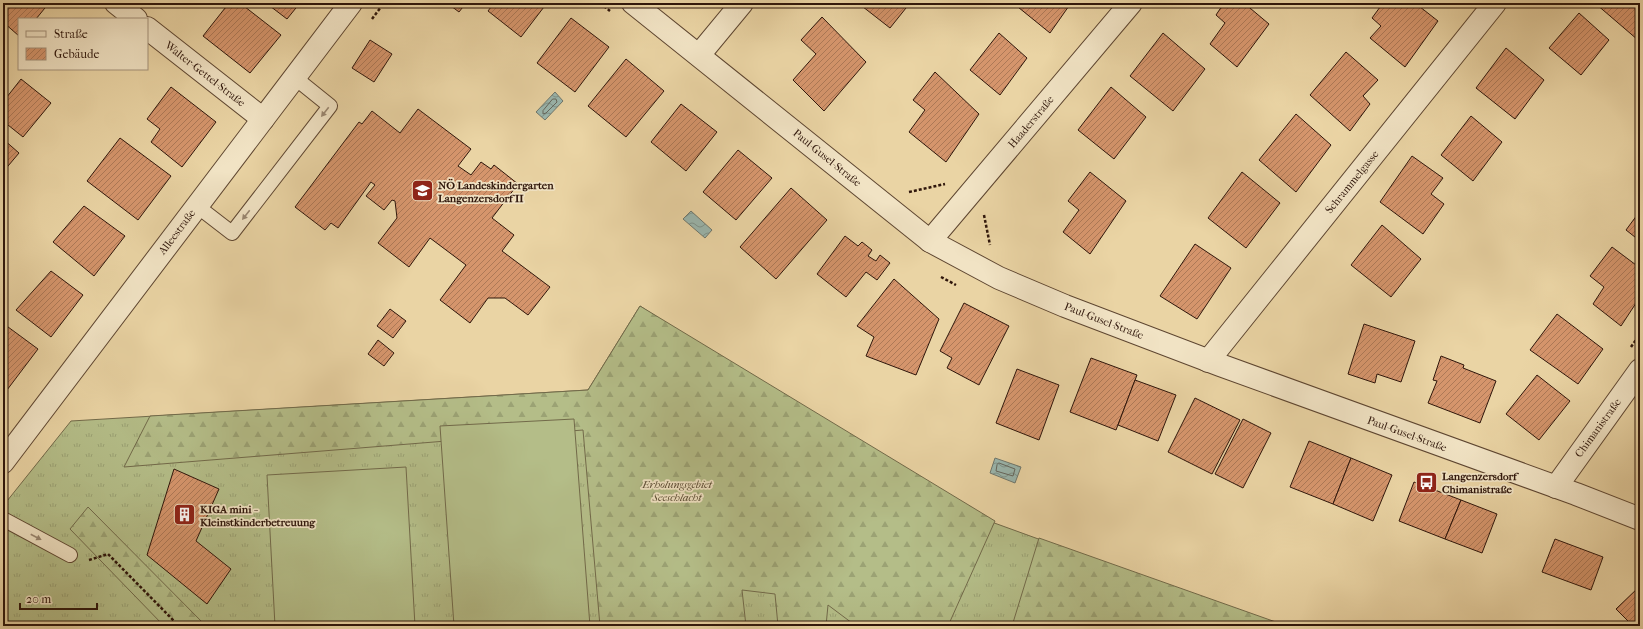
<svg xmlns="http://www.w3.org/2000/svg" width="1643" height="629" viewBox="0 0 1643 629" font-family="'IM FELL French Canon',serif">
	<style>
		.grass { fill: url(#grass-tufts); stroke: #726a4a }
		.forest { fill: url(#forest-firs); stroke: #726a4a }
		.pitch { fill: #b4bd88; stroke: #726a4a }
		.water { fill: url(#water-waves); stroke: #6f776d }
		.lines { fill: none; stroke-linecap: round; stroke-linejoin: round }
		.shore { stroke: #64665d; stroke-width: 1 }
		.building { fill: url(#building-hatch); stroke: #2f160b }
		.service-casing { stroke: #5e4631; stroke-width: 16 }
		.minor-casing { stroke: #5e4631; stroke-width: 24 }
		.path { stroke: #2f160b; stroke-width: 2.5; stroke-dasharray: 3 2; stroke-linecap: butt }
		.service { stroke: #f1e3c4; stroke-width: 14 }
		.minor { stroke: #f1e3c4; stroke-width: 22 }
		.oneway { fill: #9a8771 }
		.labels { text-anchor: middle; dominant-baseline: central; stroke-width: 3.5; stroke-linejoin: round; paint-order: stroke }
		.street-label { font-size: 11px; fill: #2f160b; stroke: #f1e3c4 }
		.poi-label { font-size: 11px; font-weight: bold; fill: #2f160b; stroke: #f1e3c4; text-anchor: start }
		.park-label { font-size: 11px; font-style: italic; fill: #574830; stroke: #f1e3c4 }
	</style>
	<defs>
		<pattern id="grass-tufts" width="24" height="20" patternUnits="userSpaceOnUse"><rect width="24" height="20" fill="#b4bd88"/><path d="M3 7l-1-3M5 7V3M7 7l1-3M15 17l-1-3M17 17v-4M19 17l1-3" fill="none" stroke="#9ba274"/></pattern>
		<pattern id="forest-firs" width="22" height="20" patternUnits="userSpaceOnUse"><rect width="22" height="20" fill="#b4bd88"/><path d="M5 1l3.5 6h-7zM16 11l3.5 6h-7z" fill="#9ba274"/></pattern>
		<pattern id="water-waves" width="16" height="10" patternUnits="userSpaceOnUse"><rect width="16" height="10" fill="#9ab7af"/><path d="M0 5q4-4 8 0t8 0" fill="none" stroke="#7e948d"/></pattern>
		<pattern id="building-hatch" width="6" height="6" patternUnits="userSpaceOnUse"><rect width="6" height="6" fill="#d5956c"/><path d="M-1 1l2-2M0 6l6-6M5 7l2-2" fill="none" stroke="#ad7957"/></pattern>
	</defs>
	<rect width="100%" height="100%" fill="#ead4a4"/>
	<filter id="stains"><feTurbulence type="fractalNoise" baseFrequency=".005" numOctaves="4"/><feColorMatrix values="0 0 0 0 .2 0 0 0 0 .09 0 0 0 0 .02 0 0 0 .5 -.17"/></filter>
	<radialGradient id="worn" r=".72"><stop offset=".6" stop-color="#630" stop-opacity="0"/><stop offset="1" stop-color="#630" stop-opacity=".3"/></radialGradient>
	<polygon class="grass" points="640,306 953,508 1278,626 3,626 3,506 71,421 588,390"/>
	<g class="forest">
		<polygon points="640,306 995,521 948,626 856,626 828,605 826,626 778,626 775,594 742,590 746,626 600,626 583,430 124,467 150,416 588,390"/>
		<polygon points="88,507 206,626 164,626 70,529"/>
		<polygon points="1039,538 1287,626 1012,626"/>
	</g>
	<g class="pitch">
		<polygon points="574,419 590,626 454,626 440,426"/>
		<polygon points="406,467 415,626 275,626 267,475"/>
	</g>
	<g class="water">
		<polygon points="555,92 563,101 545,120 536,112"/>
		<polygon points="691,211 712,230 705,238 683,219"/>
		<polygon points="995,458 1021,467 1015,483 990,473"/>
	</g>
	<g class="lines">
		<g class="shore">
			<polygon points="553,99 556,99 557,102 546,113 543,114 543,111"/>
			<polygon points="999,463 1015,469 1013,476 996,471 997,465"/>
		</g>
	</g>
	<g class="building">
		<polygon points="3,3 49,3 36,19 19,19 19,36 3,22"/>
		<polygon points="229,3 240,3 281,35 250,73 203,36"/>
		<polygon points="266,3 300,3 287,19"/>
		<polygon points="447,3 466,3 459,12"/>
		<polygon points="494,3 547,3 521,37 488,11"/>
		<polygon points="858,3 910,3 890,28"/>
		<polygon points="1013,3 1071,3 1050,33"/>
		<polygon points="1224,3 1244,3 1269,24 1237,67 1210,44 1225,23 1216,15"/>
		<polygon points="1383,3 1415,3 1438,21 1405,67 1370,38 1381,26 1372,18"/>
		<polygon points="1597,3 1640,3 1640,37 1638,40 1596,4"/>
		<polygon points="1579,13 1609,40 1581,75 1549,48"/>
		<polygon points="822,17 866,62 824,111 793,80 816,54 801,40"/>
		<polygon points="571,18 609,47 575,92 537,63"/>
		<polygon points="999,33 1027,58 1000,95 970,70"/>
		<polygon points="1163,33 1205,69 1173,111 1130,76"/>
		<polygon points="370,40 392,54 374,82 352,68"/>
		<polygon points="1506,48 1544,80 1515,119 1476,88"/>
		<polygon points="1346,52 1378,80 1363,96 1370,104 1350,131 1310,95"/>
		<polygon points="626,59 664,91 626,137 588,106"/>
		<polygon points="935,72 979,114 946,162 909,132 925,110 913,100"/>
		<polygon points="21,79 51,103 23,137 3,121 3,102"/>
		<polygon points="171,87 216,122 182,167 151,142 160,129 147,119"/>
		<polygon points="1111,87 1146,117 1114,159 1078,130"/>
		<polygon points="681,104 717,132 686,171 651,142"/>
		<polygon points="418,109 471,149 458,166 471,175 481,162 491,169 494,165 518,184 492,218 514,235 502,251 550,287 528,315 505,298 488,298 470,323 440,300 466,265 430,238 409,267 378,243 397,218 395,201 392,200 384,210 366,196 375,185 371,182 338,228 331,223 325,230 295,207 359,122 362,124 372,111 400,133"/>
		<polygon points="1296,114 1331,145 1296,192 1259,160"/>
		<polygon points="1471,116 1502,142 1473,181 1441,155"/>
		<polygon points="120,138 171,176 138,220 87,181"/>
		<polygon points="3,139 19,153 3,172"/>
		<polygon points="738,150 772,178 736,220 703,192"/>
		<polygon points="1412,156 1443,178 1431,194 1444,204 1423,234 1380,202"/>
		<polygon points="1090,172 1126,201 1090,254 1063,232 1079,210 1068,201"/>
		<polygon points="1242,172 1280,203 1246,248 1208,218"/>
		<polygon points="791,188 827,220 776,279 740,247"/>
		<polygon points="84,206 125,236 94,276 53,242"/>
		<polygon points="1640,211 1640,241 1626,230"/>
		<polygon points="1382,225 1421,259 1391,297 1351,265"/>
		<polygon points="845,236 858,246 862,242 872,250 868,256 876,261 880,255 890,263 877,280 866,272 846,297 817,274"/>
		<polygon points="1195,244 1231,268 1197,319 1160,296"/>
		<polygon points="1612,247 1640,268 1639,279 1640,297 1621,326 1593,304 1604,287 1590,276"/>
		<polygon points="51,271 83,295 51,337 16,310"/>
		<polygon points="894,279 939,319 916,375 866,356 874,337 857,326"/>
		<polygon points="964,303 1009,326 979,385 947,368 952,358 940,351"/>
		<polygon points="390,309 406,321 393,338 377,326"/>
		<polygon points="1557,314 1603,349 1578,384 1530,350"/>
		<polygon points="4,324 38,349 7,390 3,388"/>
		<polygon points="1364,324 1415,341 1401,382 1377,374 1375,383 1348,374"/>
		<polygon points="378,340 394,353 384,366 368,354"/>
		<polygon points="1441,356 1464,365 1463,368 1496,381 1480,423 1428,403 1437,381 1433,380"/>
		<polygon points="1091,358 1137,375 1116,430 1070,412"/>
		<polygon points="1017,369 1059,385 1039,440 996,423"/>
		<polygon points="1537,375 1570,401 1539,440 1506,414"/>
		<polygon points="1135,380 1176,395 1158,441 1118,425"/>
		<polygon points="1195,398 1240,420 1212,474 1168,452"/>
		<polygon points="1243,419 1271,433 1243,488 1215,474"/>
		<polygon points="1309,441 1351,458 1333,504 1290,487"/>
		<polygon points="1351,458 1392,475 1373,521 1333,504"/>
		<polygon points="174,469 219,489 196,541 231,569 207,604 147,555"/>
		<polygon points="1414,482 1461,500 1445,539 1399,521"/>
		<polygon points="1461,500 1497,514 1482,553 1445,539"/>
		<polygon points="1555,539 1603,557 1591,590 1542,572"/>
		<polygon points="1640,586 1640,626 1633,626 1616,609"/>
	</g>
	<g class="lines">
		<defs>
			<g id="service">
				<polyline points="197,206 232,233 330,106 294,77"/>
				<polyline points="3,519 70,555"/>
			</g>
			<g id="minor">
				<polyline points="116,3 136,19"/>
				<polyline points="633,3 930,241 999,278 1065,306 1220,365 1576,494 1640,519"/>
				<polyline points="147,28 263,119"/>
				<polyline points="699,55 742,3"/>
				<polyline points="930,241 1131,3"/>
				<polyline points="1208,361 1495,3"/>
				<polyline points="3,462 351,3"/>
				<polyline points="1556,487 1640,370"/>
			</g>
		</defs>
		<use href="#service" class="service-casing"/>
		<use href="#minor" class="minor-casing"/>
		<g class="path">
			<polyline points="600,3 610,11"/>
			<polyline points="372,19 384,3"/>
			<polyline points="909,192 945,184"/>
			<polyline points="984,215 990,245"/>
			<polyline points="941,277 956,285"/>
			<polyline points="1631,347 1640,334"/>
			<polyline points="3,491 7,486"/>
			<polyline points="89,560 108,554 179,626"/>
		</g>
		<use href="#service" class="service"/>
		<use href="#minor" class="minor"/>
	</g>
	<defs><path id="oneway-solid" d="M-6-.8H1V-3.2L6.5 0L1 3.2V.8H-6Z"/></defs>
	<g class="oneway">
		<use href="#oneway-solid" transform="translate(325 112) rotate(128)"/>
		<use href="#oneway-solid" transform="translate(246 215) rotate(128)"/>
		<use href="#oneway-solid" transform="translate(36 537) rotate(28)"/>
	</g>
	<defs>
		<symbol id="school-square" viewBox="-11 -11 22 22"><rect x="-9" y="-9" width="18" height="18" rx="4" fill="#8f2418" stroke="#f1e3c4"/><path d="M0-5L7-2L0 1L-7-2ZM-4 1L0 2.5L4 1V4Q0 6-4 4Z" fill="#fff"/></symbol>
		<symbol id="bus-square" viewBox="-11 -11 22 22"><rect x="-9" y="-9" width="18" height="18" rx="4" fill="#8f2418" stroke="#f1e3c4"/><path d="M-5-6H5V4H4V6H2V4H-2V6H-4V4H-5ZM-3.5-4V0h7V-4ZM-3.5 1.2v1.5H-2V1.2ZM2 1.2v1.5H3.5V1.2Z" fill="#fff"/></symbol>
		<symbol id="building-square" viewBox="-11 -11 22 22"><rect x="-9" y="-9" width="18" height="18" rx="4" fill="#8f2418" stroke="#f1e3c4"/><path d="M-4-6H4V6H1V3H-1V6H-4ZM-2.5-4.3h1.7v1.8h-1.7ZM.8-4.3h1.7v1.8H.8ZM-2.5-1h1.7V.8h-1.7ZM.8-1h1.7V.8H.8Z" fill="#fff"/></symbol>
	</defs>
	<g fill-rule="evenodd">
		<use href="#school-square" x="410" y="178" width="25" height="25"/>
		<use href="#bus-square" x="1414" y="470" width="25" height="25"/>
		<use href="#building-square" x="172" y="502" width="25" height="25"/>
	</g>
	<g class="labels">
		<g class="street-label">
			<text transform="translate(205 74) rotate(38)">Walter-Gettel-Straße</text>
			<text transform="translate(1031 122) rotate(-50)">Haaderstraße</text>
			<text transform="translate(827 158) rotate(39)">Paul-Gusel-Straße</text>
			<text transform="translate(1352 182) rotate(-51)">Schrammelgasse</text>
			<text transform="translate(177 232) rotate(-53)">Alleestraße</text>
			<text transform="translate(1104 321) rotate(21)">Paul-Gusel-Straße</text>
			<text transform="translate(1598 428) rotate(-54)">Chimanistraße</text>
			<text transform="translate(1407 434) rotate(20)">Paul-Gusel-Straße</text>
		</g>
		<g class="poi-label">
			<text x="438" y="185">NÖ Landeskindergarten<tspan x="438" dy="13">Langenzersdorf II</tspan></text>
			<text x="1442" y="476">Langenzersdorf<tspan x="1442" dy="13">Chimanistraße</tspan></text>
			<text x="200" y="509">KIGA mini -<tspan x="200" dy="13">Kleinstkinderbetreuung</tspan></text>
		</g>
		<g class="park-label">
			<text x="677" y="484">Erholungsgebiet<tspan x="677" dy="13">Seeschlacht</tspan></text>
		</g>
	</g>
	<rect width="1643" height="629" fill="none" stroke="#ead4a4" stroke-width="16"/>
	<rect x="4" y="4" width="1635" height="621" fill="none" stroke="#2f160b" stroke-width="2"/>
	<rect x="8" y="8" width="1627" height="613" fill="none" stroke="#2f160b"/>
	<rect x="18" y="18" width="130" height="52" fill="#f1e3c4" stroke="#a3917a"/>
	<rect x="26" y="31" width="20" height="6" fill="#f1e3c4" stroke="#a3917a"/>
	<text x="54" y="38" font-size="12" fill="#2f160b">Straße</text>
	<rect x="26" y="48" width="20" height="12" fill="url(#building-hatch)" stroke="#a3917a"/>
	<text x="54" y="58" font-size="12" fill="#2f160b">Gebäude</text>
	<path d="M20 603v6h77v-6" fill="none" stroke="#2f160b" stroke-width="2"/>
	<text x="26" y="603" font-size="12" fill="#2f160b" stroke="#f1e3c4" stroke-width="3" paint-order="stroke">20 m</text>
	<rect width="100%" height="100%" filter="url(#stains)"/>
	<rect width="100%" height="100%" fill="url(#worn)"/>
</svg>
